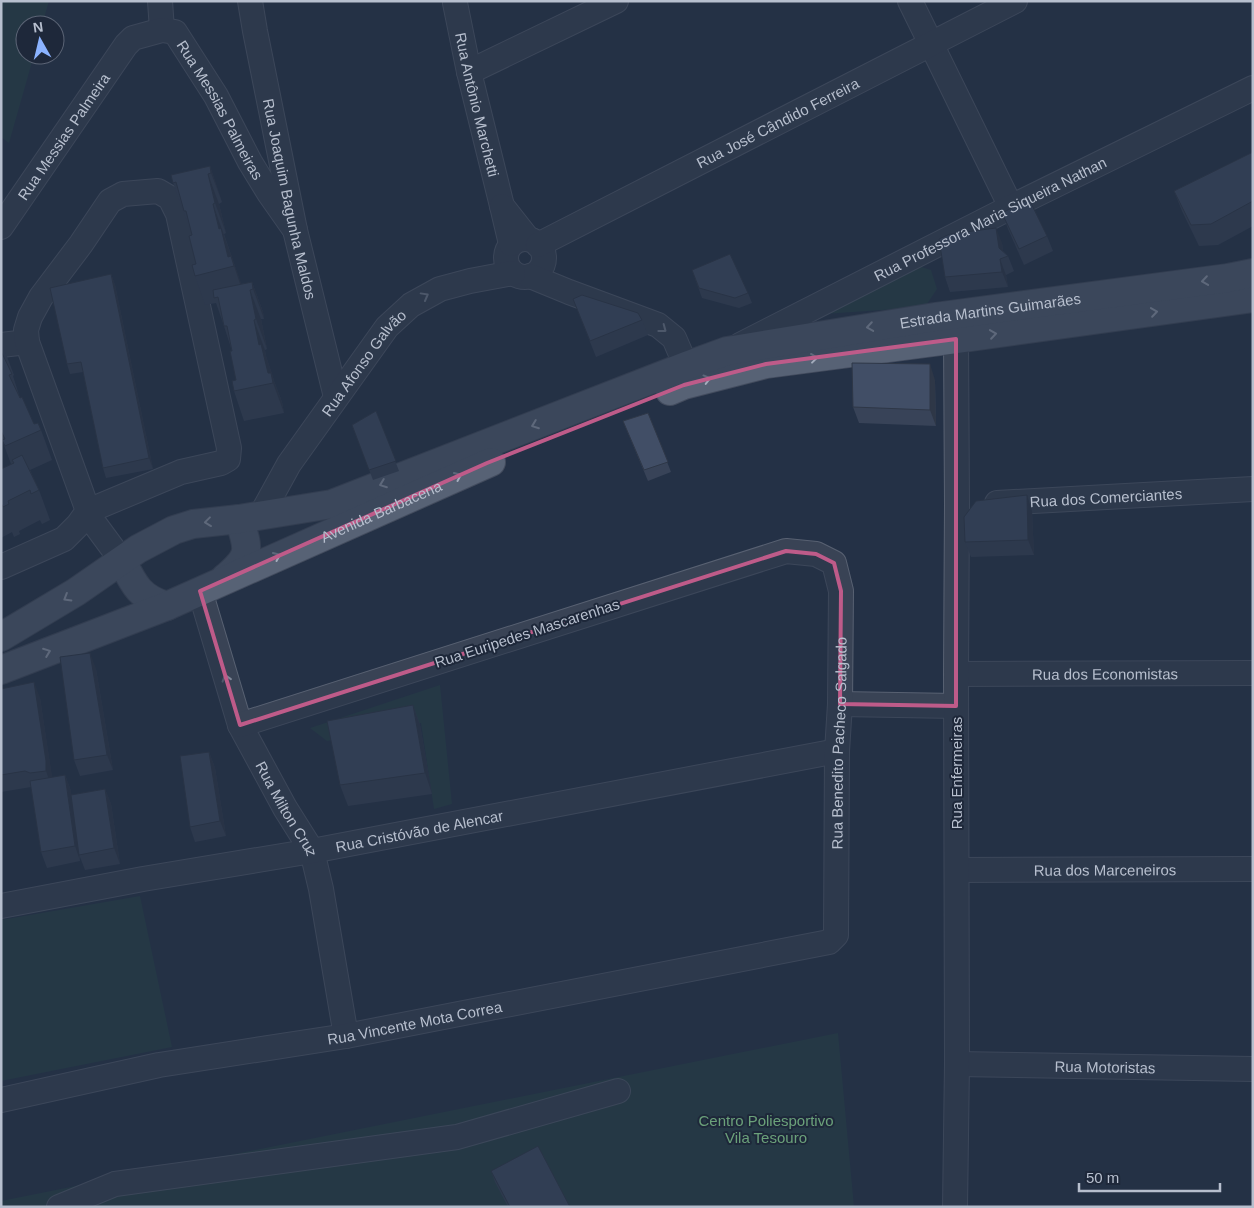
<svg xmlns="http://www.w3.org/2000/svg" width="1254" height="1208" viewBox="0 0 1254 1208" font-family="Arial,sans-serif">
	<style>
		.green { fill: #264146 }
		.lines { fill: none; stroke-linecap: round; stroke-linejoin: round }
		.minor-casing { stroke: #586172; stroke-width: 26 }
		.major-casing { stroke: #434c5e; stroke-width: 30 }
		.minor { stroke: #394355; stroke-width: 24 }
		.major { stroke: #576275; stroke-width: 28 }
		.wall { fill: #384358 }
		.shaded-wall { fill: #2e3747 }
		.building { fill: #414e66; stroke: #2e3747 }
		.oneway { stroke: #a4acbc }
		.oneway2 { stroke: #7e8798 }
		.marked { fill: none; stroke: #be5b89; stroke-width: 4; stroke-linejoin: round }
		.labels { text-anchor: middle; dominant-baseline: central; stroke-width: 4; stroke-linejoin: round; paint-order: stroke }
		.street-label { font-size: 15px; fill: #b7bfce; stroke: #1e283a }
		.park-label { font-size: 15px; fill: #6ba17a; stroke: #1e283a }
	</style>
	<rect width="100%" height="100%" fill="#243146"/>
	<g class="green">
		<polygon points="1,1 49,1 42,25 25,25 25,55 34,55 9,143 1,137"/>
		<polygon points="915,265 931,270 937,289 925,307 810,315"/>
		<polygon points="440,685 452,804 434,809 421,723 327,741 310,728"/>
		<polygon points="140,896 172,1047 1,1081 1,920"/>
		<polygon points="838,1033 854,1207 1,1207 1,1201"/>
	</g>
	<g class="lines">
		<defs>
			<g id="minor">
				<polyline points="160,1 162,30"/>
				<path id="s1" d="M 250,1 L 255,31 L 295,230 L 336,397"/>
				<polyline points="910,1 1011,207"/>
				<path id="s2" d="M 455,3 L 469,72 L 502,206"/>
				<polyline points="469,72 616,1"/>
				<path id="s3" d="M 1,227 L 126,45 L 133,38 L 162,30 L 175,32 L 216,96 L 250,162 L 269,193 L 295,230"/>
				<circle cx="525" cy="258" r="19"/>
				<polyline points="511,244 502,206 528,239"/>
				<path id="s4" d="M 538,245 L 1015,1"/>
				<polyline points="530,276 569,292 658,325 674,338 686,366"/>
				<polyline points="1,345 27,342"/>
				<path id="s5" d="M 740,345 L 1011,207 L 1253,88"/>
				<path id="s6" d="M 997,503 L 1253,489"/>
				<path id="s7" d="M 261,515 L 289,464 L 387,327 L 411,305 L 440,289 L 470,281 L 513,273"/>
				<polyline points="1,567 64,539 78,525 88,511 181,472 221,463 228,459 229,448 178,214 170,198 158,191 123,194 110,201 81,244 41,297 30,317 26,330 27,342 88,511 94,523 122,561"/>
				<path id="s8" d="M 200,591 L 240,725 L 285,808 L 312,851 L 321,889 L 346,1036"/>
				<path id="s9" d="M 956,674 L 1253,673"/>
				<polyline points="840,704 956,706"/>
				<path id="s10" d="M 957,870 L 1253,869"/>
				<path id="s11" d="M 1,906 L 143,879 L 312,851 L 837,751"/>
				<path id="s12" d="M 957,1064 L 1253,1069"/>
				<path id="s13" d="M 1,1100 L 159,1065 L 346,1036 L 829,942 L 836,935 L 837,751 L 840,704 L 841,591 L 834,563 L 816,554 L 786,551 L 240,725"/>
				<polyline points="59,1207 115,1184 457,1137 618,1091"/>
				<polyline points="955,1207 957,1064 956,674 957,505 956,339"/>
			</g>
			<g id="major">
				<polyline points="670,391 684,385 766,364 956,339 1253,298"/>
				<path d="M 122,561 C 134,585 140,598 167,606"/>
				<path d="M 225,578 C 252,555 249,550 239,519"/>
				<path id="s14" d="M 1,637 L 76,592 L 138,549 L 174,530 L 193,524 L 239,519 L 332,504 L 686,366 L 727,351 L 935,317 L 1228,278 L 1253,273"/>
				<path id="s15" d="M 1,670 L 167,606 L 491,462"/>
			</g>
		</defs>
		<use href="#minor" class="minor-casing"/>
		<use href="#major" class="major-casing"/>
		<use href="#minor" class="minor"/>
		<use href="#major" class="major"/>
	</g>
	<g class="wall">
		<polygon points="1253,152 1253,226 1218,245 1199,246 1182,211 1174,191"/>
		<polygon points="210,166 222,202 219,204 226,233 224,234 241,284 252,282 263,312 264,319 261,319 267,349 265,350 266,356 272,374 274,381 282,402 284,413 244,421 234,391 236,380 232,351 223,323 216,303 205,305 195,276 196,264 192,235 173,183"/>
		<polygon points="1002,213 1047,236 1053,251 1024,265 1008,229"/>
		<polygon points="1002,243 1003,251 1008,256 1014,271 1006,275 1008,287 950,292 945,277"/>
		<polygon points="692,270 748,293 752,303 739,308 702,298"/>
		<polygon points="111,274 115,285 153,469 106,478 103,468 83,372 70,374 67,364"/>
		<polygon points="573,299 642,320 648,335 596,357"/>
		<polygon points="1,341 14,375 13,376 20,398 34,424 41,430 52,460 30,470 39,490 50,520 42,524 40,520 19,531 20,534 14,537 12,532 1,538 1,469 11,464 2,440 3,440 1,436"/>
		<polygon points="935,380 936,426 859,423 853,407"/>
		<polygon points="376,411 399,471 373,480 352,425"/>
		<polygon points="648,413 671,472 648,481 623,421"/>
		<polygon points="1027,495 1032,511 1034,555 971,557 965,542"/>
		<polygon points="96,669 113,770 80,776 74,760"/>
		<polygon points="1,689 40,698 52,778 65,775 71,791 71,795 105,789 111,804 120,864 85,870 80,857 80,861 47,868 41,852 31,787 1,792"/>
		<polygon points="413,705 420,725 432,794 348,806 340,785"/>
		<polygon points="209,752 215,768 226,836 195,842 190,827"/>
		<polygon points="491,1171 570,1207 508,1207 495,1182"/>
	</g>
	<g class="shaded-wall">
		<polygon points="210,166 222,202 211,173"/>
		<polygon points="208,174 219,204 226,233 215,203"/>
		<polygon points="213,204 242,286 244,296 234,266 232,267 219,229"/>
		<polygon points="996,228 1002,243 1004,258 999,248"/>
		<polygon points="1000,259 1006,275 1008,287 1002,272"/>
		<polygon points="111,274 115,285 153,469 149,458"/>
		<polygon points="252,282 263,312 264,319 253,289"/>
		<polygon points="250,290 261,319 267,349 256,319"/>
		<polygon points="254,320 265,350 266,356 272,374 274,381 282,402 284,413 273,383 268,373 259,345"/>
		<polygon points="930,364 935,380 936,426 930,410"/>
		<polygon points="1027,495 1032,511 1034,555 1028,540"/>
		<polygon points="90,653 96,669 113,770 107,755"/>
		<polygon points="34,682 40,698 52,776 51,786 46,771"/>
		<polygon points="413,705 420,725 432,794 425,773"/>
		<polygon points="209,752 215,768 226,836 220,821"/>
		<polygon points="65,775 71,791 80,861 75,846"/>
		<polygon points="105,789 111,804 120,864 114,848"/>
	</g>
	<g class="building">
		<polygon points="1253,152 1253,201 1211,224 1191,225 1174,191"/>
		<polygon points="210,166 211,173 208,174 215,203 213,204 219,229 221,228 228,257 231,256 234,266 195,276 192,265 196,264 189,236 192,235 186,211 184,211 176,182 173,183 171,175"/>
		<polygon points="1029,199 1047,236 1019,249 1002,213"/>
		<polygon points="996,228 999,248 1008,256 1000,259 1002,272 945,277 939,239 950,234"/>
		<polygon points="730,254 748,293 735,298 699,288 692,270"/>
		<polygon points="111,274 149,458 103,468 81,362 67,364 50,288"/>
		<polygon points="252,282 253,289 250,290 256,319 254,320 259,345 261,344 268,373 271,373 273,383 234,391 232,381 236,380 230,351 232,351 227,326 224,326 218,297 214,298 213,290"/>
		<polygon points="582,295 638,313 642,320 590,341 573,299"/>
		<polygon points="1,351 12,374 9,375 20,398 22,397 34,424 38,423 41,430 5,446 2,440 5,439 1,431"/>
		<polygon points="852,363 930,364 930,410 853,407"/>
		<polygon points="376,411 396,461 369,470 352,425"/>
		<polygon points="648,413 668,462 644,470 623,421"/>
		<polygon points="22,455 39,490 31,494 30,490 8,501 9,504 3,507 1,503 1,469 14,463 12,460"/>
		<polygon points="1027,495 1028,540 965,542 964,517 976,501"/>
		<polygon points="90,653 107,755 74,760 60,657"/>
		<polygon points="34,682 46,761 46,771 30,773 25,771 1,775 1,689"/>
		<polygon points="413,705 425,773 340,785 327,721"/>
		<polygon points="209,752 220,821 190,827 180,756"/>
		<polygon points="65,775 75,846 41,852 30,781"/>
		<polygon points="105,789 114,848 79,855 71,795"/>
		<polygon points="538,1146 570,1207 510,1207 491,1171"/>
	</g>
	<defs><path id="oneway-chevron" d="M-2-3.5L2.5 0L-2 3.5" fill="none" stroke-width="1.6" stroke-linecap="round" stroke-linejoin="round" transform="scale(1.25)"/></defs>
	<g class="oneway">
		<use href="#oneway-chevron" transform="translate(1205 281) rotate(172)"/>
		<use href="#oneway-chevron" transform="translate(1154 312) rotate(-8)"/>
		<use href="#oneway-chevron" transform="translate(870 327) rotate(171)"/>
		<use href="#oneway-chevron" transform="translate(993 334) rotate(-8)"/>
		<use href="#oneway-chevron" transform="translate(814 358) rotate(-7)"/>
		<use href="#oneway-chevron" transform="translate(707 379) rotate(-15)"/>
		<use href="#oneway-chevron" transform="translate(535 425) rotate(159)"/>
		<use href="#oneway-chevron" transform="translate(458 476) rotate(-24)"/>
		<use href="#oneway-chevron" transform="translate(383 484) rotate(159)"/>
		<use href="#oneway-chevron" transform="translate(208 522) rotate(173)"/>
		<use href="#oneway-chevron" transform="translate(277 556) rotate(-24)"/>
		<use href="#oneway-chevron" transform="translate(67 598) rotate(149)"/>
		<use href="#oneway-chevron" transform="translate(47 652) rotate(-21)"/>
	</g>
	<g class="oneway2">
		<use href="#oneway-chevron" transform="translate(425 296) rotate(-29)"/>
		<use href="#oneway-chevron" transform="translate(663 329) rotate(37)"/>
		<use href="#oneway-chevron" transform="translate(226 678) rotate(-107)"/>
	</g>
	<path d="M0 0H1254V1208H0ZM 956,339 L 956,706 L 840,704 L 841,591 L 834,563 L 816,554 L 786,551 L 240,725 L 200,591 L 487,463 L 684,385 L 766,364 Z" fill="#243146" fill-opacity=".55" fill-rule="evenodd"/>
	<path class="marked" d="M 956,339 L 956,706 L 840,704 L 841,591 L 834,563 L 816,554 L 786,551 L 240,725 L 200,591 L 487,463 L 684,385 L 766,364 Z"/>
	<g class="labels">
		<g class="street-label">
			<text stroke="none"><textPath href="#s2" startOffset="104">Rua Antônio Marchetti</textPath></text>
			<text stroke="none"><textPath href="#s3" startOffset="364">Rua Messias Palmeiras</textPath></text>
			<text stroke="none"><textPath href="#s4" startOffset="269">Rua José Cândido Ferreira</textPath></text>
			<text stroke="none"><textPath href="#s3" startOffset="110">Rua Messias Palmeira</textPath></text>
			<text stroke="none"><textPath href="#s1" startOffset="202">Rua Joaquim Bagunha Maldos</textPath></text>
			<text stroke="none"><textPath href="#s5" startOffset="280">Rua Professora Maria Siqueira Nathan</textPath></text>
			<text stroke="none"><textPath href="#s14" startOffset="1054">Estrada Martins Guimarães</textPath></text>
			<text stroke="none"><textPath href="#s7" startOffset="184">Rua Afonso Galvão</textPath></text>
			<text stroke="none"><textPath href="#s6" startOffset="109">Rua dos Comerciantes</textPath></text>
			<text stroke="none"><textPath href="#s15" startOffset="412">Avenida Barbacena</textPath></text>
			<text transform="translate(527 633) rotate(-18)">Rua Euripedes Mascarenhas</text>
			<text stroke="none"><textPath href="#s9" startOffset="149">Rua dos Economistas</textPath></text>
			<text stroke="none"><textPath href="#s13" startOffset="1045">Rua Benedito Pacheco Salgado</textPath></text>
			<text transform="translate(956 773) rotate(-90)">Rua Enfermeiras</text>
			<text stroke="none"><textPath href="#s8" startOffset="236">Rua Milton Cruz</textPath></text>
			<text stroke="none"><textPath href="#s11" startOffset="425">Rua Cristóvão de Alencar</textPath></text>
			<text stroke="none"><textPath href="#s10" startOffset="148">Rua dos Marceneiros</textPath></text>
			<text stroke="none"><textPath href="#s13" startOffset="421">Rua Vincente Mota Correa</textPath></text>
			<text stroke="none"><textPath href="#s12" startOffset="148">Rua Motoristas</textPath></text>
		</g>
		<g class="park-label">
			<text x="766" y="1120">Centro Poliesportivo<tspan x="766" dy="17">Vila Tesouro</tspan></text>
		</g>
	</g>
	<rect width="1254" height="1208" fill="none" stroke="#b7bfce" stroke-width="5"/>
	<g transform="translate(40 40) rotate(352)"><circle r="24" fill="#1e283a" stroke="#5b6475"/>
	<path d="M0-4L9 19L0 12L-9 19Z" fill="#8bb3ff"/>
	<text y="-8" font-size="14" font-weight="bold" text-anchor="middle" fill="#b7bfce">N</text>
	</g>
	<path d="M1079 1183v8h141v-8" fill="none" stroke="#b7bfce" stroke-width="2.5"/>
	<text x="1086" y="1183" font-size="15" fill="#b7bfce" stroke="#1e283a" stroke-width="4" paint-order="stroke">50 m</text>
</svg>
